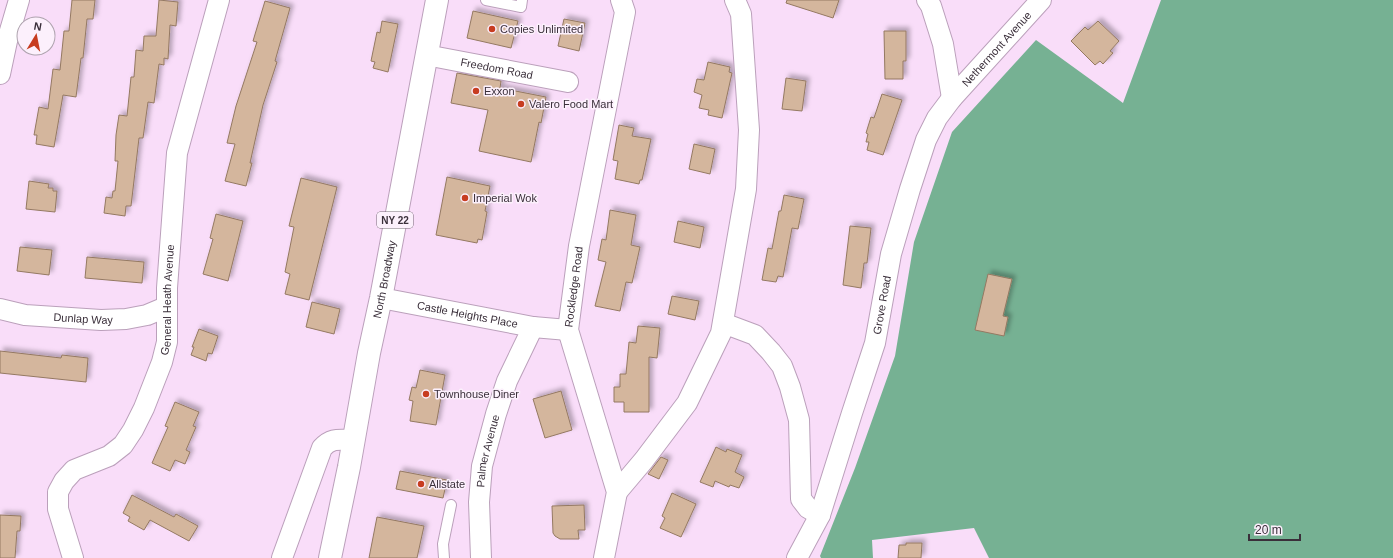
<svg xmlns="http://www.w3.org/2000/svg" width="1393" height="558" viewBox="0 0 1393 558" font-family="Arial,sans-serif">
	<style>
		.forest { fill: #76b193 }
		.building { fill: #d4b69d; stroke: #947962; filter: url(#shadow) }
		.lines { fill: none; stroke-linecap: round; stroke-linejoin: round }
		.lane-casing { stroke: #bba0bb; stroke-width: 12 }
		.street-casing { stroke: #bba0bb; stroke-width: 22 }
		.primary-casing { stroke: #bba0bb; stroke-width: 24 }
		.lane { stroke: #fff; stroke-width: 10 }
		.street { stroke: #fff; stroke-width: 20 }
		.primary { stroke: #fff; stroke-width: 22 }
		.poi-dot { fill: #c73c20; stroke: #fcf0fc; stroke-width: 1.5 }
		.labels { text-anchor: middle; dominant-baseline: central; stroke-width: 3; stroke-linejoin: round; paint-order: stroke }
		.shield { fill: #fcf0fc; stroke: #746974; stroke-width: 1 }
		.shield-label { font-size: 10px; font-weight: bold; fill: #3a2f3a }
		.poi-label { font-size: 11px; fill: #3a2f3a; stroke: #fcf0fc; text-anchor: start }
		.street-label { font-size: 11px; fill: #3a2f3a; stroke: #fcf0fc }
	</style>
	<defs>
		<filter id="shadow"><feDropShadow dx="3.5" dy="-3.5" stdDeviation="2" flood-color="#0004"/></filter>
	</defs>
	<rect width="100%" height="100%" fill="#f9ddf9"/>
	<polygon class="forest" points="1161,0 1393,0 1393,558 989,558 974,528 872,540 873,558 821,558 820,556 855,468 895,356 914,242 952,132 1036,40 1123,103"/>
	<g class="building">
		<polygon points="72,0 95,0 93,19 87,19 83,58 81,58 76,97 63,95 54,147 36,144 37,135 34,135 39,107 48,109 53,69 60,70 64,31 69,31"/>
		<polygon points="159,0 178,2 176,26 170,25 168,59 164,58 164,65 159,64 154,103 148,102 143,138 139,138 131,206 126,206 125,216 104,213 106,197 112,198 113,191 115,191 118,161 115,161 116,135 119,115 127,116 131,77 134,77 136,50 143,51 144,36 156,36"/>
		<polygon points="787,0 839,0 833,18 786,3"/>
		<polygon points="265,1 290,8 275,61 277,62 263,105 250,163 252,163 246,186 225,181 235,144 227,143 236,106 257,42 253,41"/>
		<polygon points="473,11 518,21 511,48 467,38"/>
		<polygon points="564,19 585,23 579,51 558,46"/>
		<polygon points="382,21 398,24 388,72 373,68 375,62 371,61 377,32 380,33"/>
		<polygon points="1098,21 1119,41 1110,51 1113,53 1103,64 1100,61 1095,65 1071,41 1085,27 1088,30"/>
		<polygon points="884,31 906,31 906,61 903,61 903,79 885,79"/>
		<polygon points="708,62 730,67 729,72 732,73 722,118 708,115 709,110 699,108 702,95 694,92 697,79 704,80"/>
		<polygon points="457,73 501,81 500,88 546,97 541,123 539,122 531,162 479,151 488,110 451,103"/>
		<polygon points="786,78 806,81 802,111 782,109"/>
		<polygon points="882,94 902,100 883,155 867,150 869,142 866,142 868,134 866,133 871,117 874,118"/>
		<polygon points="619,125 634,128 632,136 651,139 642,180 640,180 639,184 615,179 618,161 613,160"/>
		<polygon points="694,144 715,149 710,174 689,169"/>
		<polygon points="447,177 490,186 485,211 487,212 482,240 478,239 477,243 436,235"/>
		<polygon points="301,178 337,187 309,300 285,294 290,274 285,272 294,227 289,226"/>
		<polygon points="29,181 49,184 48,188 53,188 53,191 57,191 55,212 26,209"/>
		<polygon points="784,195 804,199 798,229 792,228 783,277 778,276 776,282 762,280 768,248 772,249 779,211 781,211"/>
		<polygon points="610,210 636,215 631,245 640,247 632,283 626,282 620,311 595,306 606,262 598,260 602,239 606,240"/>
		<polygon points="216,214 243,221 228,281 203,274 213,239 210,238"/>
		<polygon points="678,221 704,227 700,248 674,242"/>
		<polygon points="850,226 871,228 867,263 864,263 861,288 843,285"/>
		<polygon points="20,247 52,250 49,275 17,271"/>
		<polygon points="87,257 144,262 142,283 85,278"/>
		<polygon points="988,274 1012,279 1003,316 1008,317 1004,336 975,330"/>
		<polygon points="672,296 699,301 695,320 668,314"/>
		<polygon points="312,302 340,309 334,334 306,327"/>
		<polygon points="638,326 660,328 657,358 649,357 649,412 624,412 624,402 614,402 614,387 620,387 620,374 626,374 629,342 636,343"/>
		<polygon points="199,329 218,336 212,354 208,353 206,361 191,355 194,347 192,347"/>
		<polygon points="0,351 61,358 62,355 88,358 86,382 0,373"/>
		<polygon points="420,370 445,375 436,425 410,421 413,401 409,400 412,387 416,388"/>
		<polygon points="561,391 572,430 545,438 533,399"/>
		<polygon points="175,402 199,412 193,426 196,427 186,450 190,452 185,464 175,460 170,471 152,463 168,427 165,426"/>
		<polygon points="716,447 726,452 727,449 742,455 735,472 744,477 739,488 730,485 729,487 715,481 713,487 700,482"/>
		<polygon points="661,457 668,460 659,479 648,474"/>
		<polygon points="400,471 447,480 443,498 396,489"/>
		<polygon points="672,493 696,504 681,537 660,528 665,518 662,516"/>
		<polygon points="132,495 174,517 176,514 198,526 189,541 150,520 144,530 128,521 130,517 123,513"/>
		<polygon points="584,505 585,530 578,530 579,539 560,539 555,536 553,533 552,506"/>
		<polygon points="0,515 21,516 20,531 17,531 15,558 0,558"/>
		<polygon points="377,517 424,526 417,558 369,558"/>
		<polygon points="906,543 922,543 921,558 898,558 899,545 906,545"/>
	</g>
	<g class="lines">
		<defs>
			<g id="lane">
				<polyline points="486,0 521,7 522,0"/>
				<polyline points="444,558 443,544 451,505"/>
			</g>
			<g id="street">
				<polyline points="927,0 931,6 943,44 952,98"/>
				<path id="s1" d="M 426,55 L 568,82"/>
				<polyline points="0,74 7,41 19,0"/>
				<path id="s2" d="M 381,298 L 533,327 L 568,330"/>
				<path id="s3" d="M 0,309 L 25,315 L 101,320 L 126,319 L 147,315 L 166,307"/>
				<polyline points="723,323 755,335 771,352 782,366 790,387 799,420 801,499 808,508 820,515"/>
				<polyline points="617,492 644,460 687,403 721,333 746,189 749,130 741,14 735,0"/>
				<path id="s4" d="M 73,558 L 58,509 L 58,492 L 64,481 L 74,470 L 109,456 L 123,445 L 133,430 L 144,408 L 162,362 L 167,342 L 167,288 L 177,153 L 219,0"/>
				<path d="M 282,558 L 322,448 C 332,437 340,440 353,440"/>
				<path id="s5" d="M 481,558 L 479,502 L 482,466 L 496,414 L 507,381 L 533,327"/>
				<path id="s6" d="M 604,558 L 617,492 L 568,330 L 579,246 L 625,12 L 621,0"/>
				<path id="s7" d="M 797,558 L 820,515 L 852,413 L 875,343 L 891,254 L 910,189 L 926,140 L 937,118 L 952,98 L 1041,0"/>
			</g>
			<g id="primary">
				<path id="s8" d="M 330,558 L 349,467 L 369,353 L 381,298 L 437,0"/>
			</g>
		</defs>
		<use href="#lane" class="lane-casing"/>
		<use href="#street" class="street-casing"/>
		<use href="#primary" class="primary-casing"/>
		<use href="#lane" class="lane"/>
		<use href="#street" class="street"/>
		<use href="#primary" class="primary"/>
	</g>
	<g class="poi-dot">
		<circle cx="492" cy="29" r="4"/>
		<circle cx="476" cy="91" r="4"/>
		<circle cx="521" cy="104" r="4"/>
		<circle cx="465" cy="198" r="4"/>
		<circle cx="426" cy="394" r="4"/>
		<circle cx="421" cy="484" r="4"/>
	</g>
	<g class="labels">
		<rect class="shield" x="377" y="212" width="36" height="16" rx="3"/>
		<g class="shield-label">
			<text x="395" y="220">NY 22</text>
		</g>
		<g class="poi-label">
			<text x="500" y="29">Copies Unlimited</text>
			<text x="484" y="91">Exxon</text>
			<text x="529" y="104">Valero Food Mart</text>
			<text x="473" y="198">Imperial Wok</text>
			<text x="434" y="394">Townhouse Diner</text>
			<text x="429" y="484">Allstate</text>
		</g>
		<g class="street-label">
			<text stroke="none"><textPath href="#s7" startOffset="555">Nethermont Avenue</textPath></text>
			<text stroke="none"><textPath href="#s1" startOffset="72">Freedom Road</textPath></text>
			<text stroke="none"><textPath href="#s8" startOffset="284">North Broadway</textPath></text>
			<text stroke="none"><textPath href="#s6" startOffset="280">Rockledge Road</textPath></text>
			<text stroke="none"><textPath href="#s4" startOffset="306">General Heath Avenue</textPath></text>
			<text stroke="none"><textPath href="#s7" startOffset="268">Grove Road</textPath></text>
			<text stroke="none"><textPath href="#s2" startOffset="88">Castle Heights Place</textPath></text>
			<text stroke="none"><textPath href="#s3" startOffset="84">Dunlap Way</textPath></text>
			<text stroke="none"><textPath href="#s5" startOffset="108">Palmer Avenue</textPath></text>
		</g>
	</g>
	<g transform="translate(36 36) rotate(10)"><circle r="19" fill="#fcf0fc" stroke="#aea3ae"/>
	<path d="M0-3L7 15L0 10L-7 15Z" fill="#c73c20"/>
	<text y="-6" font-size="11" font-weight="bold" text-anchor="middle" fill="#3a2f3a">N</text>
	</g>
	<path d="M1249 534v6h51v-6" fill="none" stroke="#3a2f3a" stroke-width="2"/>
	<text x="1255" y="534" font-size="12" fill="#3a2f3a" stroke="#fcf0fc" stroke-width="3" paint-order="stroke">20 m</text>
</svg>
